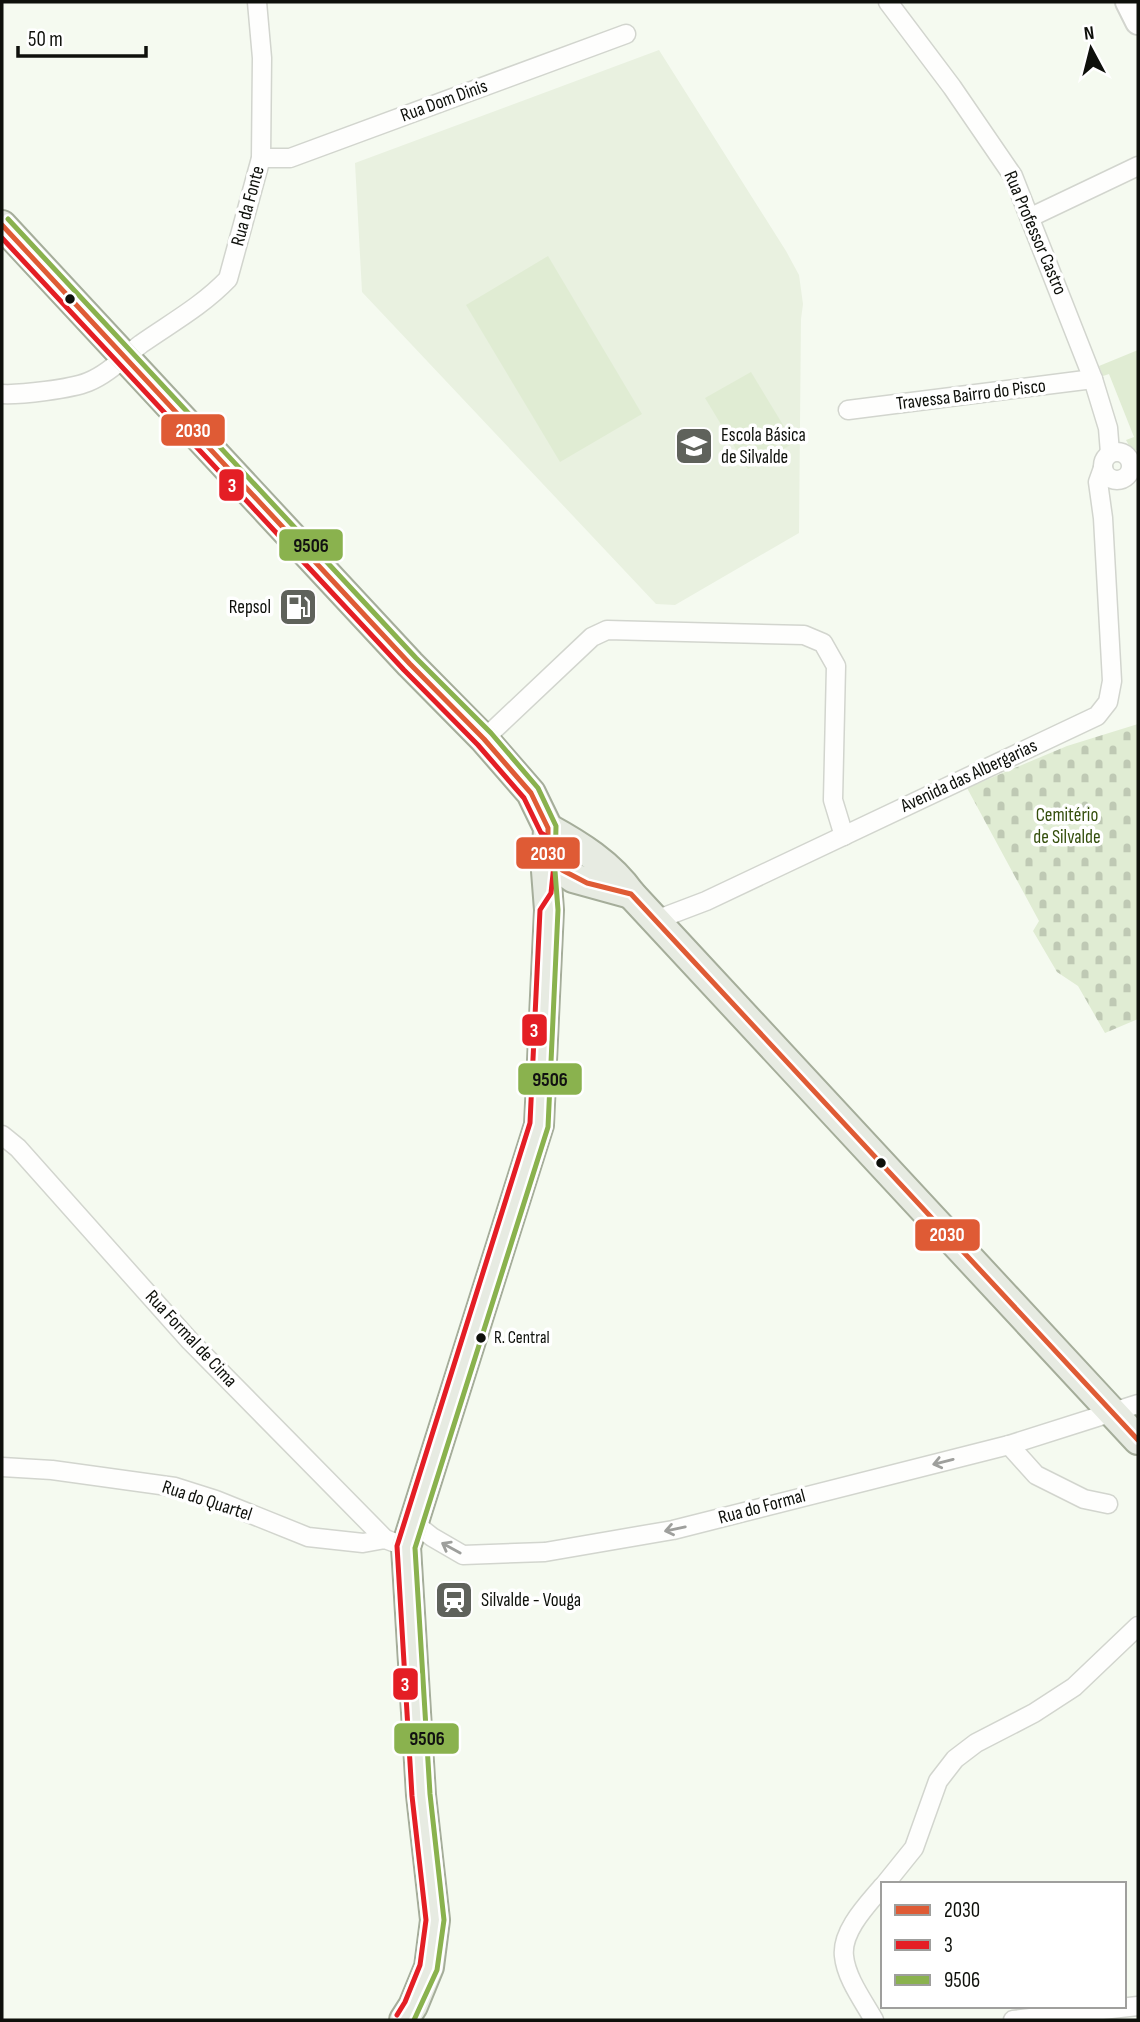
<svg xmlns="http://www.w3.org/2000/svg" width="1140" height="2022" viewBox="0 0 1140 2022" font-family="'Sofia Sans Condensed',sans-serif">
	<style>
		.built { fill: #e9f1e0 }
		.cemetery { fill: url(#cemetery-stones) }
		.green { fill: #e0ecd3 }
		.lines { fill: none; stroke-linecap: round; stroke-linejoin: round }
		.street-casing { stroke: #d2d5ce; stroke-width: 21 }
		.secondary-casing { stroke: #d2d5ce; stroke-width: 28 }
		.primary-casing { stroke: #a5ad9a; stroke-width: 32 }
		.street { stroke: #fefefd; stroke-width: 18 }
		.secondary { stroke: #fefefd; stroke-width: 24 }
		.primary { stroke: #e7ebe2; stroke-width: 28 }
		.bus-1-casing { stroke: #fff; stroke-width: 10 }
		.bus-2-casing { stroke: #fff; stroke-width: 10 }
		.bus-3-casing { stroke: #fff; stroke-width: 10 }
		.bus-1 { stroke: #df5b35; stroke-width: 5 }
		.bus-2 { stroke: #e41e25; stroke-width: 5 }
		.bus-3 { stroke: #8ab24e; stroke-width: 5 }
		.oneway { stroke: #9e9f9c }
		.bus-dot { fill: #0e100b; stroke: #fff; stroke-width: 2.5 }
		.labels { text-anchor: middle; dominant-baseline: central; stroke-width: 7; stroke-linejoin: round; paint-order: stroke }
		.bus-label { font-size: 17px; fill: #0e100b; stroke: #fff; text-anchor: start }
		.street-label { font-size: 19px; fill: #0e100b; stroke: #fff }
		.poi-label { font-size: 19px; fill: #0e100b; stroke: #fff; text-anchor: start }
		.park-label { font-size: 19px; fill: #354f0d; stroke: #fff }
		.line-badge { stroke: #fff; stroke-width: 2.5 }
		.badge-label { font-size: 19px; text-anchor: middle; font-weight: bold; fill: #fff }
		.pale-badge-label { font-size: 19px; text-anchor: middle; font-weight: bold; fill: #111 }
	</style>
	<defs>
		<pattern id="cemetery-stones" width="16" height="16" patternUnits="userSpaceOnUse" patternTransform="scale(1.75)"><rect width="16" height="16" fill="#e0ecd3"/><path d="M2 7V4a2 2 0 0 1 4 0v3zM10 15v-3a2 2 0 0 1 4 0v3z" fill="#bfc9b4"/></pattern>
	</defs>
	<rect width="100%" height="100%" fill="#f5faf0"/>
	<polygon class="built" points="659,50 786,251 799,275 803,304 801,319 799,533 675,605 656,604 362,292 355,163"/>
	<polygon class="cemetery" points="1138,724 1138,1019 1105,1033 1078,986 1057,972 1033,931 1039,921 967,788 1067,746"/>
	<g class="green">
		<polygon points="548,256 642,414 560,462 466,305"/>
		<polygon points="1138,350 1138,450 1132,451 1126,440 1134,437 1109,374 1103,376 1099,366"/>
		<polygon points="751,372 794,443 748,469 705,398"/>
	</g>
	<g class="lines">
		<defs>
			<g id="street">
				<polyline points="888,2 952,87 1013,176 1093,379 1108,428 1110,453"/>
				<polyline points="261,158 290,158 626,34"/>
				<polyline points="1031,217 1138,166"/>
				<path d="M 2,394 C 20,395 71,389 88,382 C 108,374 124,357 141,344 C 171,323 202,306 228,279 L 261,158 L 262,58 L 257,2"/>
				<polyline points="848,410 1093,379"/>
				<circle cx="1117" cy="466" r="14"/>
				<polyline points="484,739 592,637 607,630 804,635 823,643 836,666 833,800 844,836"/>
				<polyline points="656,920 706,901 1097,716 1108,702 1112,681 1103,518 1098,482 1103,468"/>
				<polyline points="2,1135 18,1148 190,1341 385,1539"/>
				<polyline points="1009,1445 1036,1475 1084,1499 1108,1504"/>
				<polyline points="2,1467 52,1470 175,1487 216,1500 308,1537 363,1543 385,1539 393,1542"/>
				<polyline points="414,1523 432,1537 463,1555 545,1552 673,1530 1009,1445 1138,1404"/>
				<polyline points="885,1884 914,1848 938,1781 955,1759 976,1743 1034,1713 1074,1687 1138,1626"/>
				<path d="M 874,2020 C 864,2002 846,1978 844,1956 C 841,1931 868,1904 883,1886"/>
				<polyline points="1013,2020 1138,2006"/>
			</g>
			<polyline id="secondary" points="1128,2 1138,22"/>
			<g id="primary">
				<polyline points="2,225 410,664 484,739 531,793 548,828 546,871 549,910 539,1125 406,1547 421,1795 435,1920 429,1967 413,2006 404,2020"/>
				<path d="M 548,828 C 579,845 610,864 631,894 L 1138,1440"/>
				<polyline points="548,853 562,870 573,878 631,894"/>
			</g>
		</defs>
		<use href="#street" class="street-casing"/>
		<use href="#secondary" class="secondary-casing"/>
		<use href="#primary" class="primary-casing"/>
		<use href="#street" class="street"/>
		<use href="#secondary" class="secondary"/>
		<use href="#primary" class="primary"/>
		<defs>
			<polyline id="bus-1" points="2,225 410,664 484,739 531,793 548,828 548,853 562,870 587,883 631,894 1138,1440"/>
			<polyline id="bus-2" points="2,238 404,670 478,745 524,798 541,833 554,841 555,855 551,893 540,910 530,1123 397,1546 412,1796 426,1920 420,1965 405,2002 397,2015"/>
			<polyline id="bus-3" points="8,219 416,658 491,733 538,788 556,826 555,871 558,910 548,1127 415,1548 430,1794 444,1920 437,1970 414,2020"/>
		</defs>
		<use href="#bus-1" class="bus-1-casing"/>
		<use href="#bus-2" class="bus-2-casing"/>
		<use href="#bus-3" class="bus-3-casing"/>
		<use href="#bus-1" class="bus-1"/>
		<use href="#bus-2" class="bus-2"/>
		<use href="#bus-3" class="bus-3"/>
	</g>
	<defs><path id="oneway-shaft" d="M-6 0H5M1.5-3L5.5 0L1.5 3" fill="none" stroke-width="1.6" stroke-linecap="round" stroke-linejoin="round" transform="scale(1.75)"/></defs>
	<g class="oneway">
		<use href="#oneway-shaft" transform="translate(943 1462) rotate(166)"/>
		<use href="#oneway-shaft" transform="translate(675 1529) rotate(168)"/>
		<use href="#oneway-shaft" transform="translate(451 1548) rotate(-151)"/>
	</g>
	<defs>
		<symbol id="school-square" viewBox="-11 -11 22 22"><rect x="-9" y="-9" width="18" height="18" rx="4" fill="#5f625b" stroke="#fff"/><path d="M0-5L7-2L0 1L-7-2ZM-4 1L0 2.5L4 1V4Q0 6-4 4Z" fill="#fff"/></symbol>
		<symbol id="fuel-square" viewBox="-11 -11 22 22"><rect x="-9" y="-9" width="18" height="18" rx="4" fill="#5f625b" stroke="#fff"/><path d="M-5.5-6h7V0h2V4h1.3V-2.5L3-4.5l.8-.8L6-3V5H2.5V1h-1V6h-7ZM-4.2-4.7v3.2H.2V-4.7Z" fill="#fff"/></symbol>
		<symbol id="station-square" viewBox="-11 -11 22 22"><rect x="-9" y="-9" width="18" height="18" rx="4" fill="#5f625b" stroke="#fff"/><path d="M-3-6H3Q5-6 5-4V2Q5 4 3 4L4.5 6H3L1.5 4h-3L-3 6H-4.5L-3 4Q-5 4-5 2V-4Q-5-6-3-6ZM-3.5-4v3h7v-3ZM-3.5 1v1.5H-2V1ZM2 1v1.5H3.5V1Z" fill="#fff"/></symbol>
	</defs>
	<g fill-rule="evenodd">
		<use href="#school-square" x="672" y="424" width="44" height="44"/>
		<use href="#fuel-square" x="276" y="585" width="44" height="44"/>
		<use href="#station-square" x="432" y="1578" width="44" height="44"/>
	</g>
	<g class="bus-dot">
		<circle cx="70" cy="299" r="6"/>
		<circle cx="881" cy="1163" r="6"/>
		<circle cx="481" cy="1338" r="6"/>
	</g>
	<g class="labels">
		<g class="bus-label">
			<text x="494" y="1338">R. Central</text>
		</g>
		<g class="street-label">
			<text transform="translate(444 101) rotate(-20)">Rua Dom Dinis</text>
			<text transform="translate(248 206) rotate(-75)">Rua da Fonte</text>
			<text transform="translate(1035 233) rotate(67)">Rua Professor Castro</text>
			<text transform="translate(971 395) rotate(-7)">Travessa Bairro do Pisco</text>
			<text transform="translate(969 776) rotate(-25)">Avenida das Albergarias</text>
			<text transform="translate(191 1339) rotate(47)">Rua Formal de Cima</text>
			<text transform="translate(207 1501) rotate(18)">Rua do Quartel</text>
			<text transform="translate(762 1507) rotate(-15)">Rua do Formal</text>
		</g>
		<g class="poi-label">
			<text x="721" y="435">Escola Básica<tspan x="721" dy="22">de Silvalde</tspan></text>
			<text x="271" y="607" text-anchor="end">Repsol</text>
			<text x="481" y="1600">Silvalde - Vouga</text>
		</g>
		<g class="park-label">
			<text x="1067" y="815">Cemitério<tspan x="1067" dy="22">de Silvalde</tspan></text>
		</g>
	</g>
	<g class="line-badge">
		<rect x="160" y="413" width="66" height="34" rx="7" fill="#df5b35"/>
		<rect x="218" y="468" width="27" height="34" rx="7" fill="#e41e25"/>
		<rect x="278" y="528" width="66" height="34" rx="7" fill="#8ab24e"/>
		<rect x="515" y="836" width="66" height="34" rx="7" fill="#df5b35"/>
		<rect x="521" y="1013" width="27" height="34" rx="7" fill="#e41e25"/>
		<rect x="517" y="1062" width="66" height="34" rx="7" fill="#8ab24e"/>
		<rect x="914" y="1218" width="67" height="34" rx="7" fill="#df5b35"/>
		<rect x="392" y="1667" width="27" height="34" rx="7" fill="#e41e25"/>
		<rect x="393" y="1722" width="67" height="33" rx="7" fill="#8ab24e"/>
	</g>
	<g class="badge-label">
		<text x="193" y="437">2030</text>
		<text x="232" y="492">3</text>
		<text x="548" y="860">2030</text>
		<text x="534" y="1037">3</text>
		<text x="947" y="1241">2030</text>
		<text x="405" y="1691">3</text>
	</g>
	<g class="pale-badge-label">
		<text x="311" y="552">9506</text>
		<text x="550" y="1086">9506</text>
		<text x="427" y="1745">9506</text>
	</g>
	<rect width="1140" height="2022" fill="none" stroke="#0e100b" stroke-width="7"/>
	<rect x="881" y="1882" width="245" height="126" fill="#ffffff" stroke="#9f9f9d" stroke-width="2"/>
	<rect x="895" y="1905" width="35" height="10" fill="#df5b35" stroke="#9f9f9d" stroke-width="2"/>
	<text x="944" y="1917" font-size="21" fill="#0e100b">2030</text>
	<rect x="895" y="1940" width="35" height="10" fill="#e41e25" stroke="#9f9f9d" stroke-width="2"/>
	<text x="944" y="1952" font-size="21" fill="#0e100b">3</text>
	<rect x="895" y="1975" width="35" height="10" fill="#8ab24e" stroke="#9f9f9d" stroke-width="2"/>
	<text x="944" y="1987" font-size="21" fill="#0e100b">9506</text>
	<g transform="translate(1091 49) rotate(353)" stroke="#ffffff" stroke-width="5" paint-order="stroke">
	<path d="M0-5L12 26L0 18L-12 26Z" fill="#0e100b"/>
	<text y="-10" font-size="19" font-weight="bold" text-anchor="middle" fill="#0e100b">N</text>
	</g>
	<path d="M18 46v10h128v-10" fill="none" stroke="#0e100b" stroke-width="3.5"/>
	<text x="28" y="46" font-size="21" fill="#0e100b" stroke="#ffffff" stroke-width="5" paint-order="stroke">50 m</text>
</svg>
